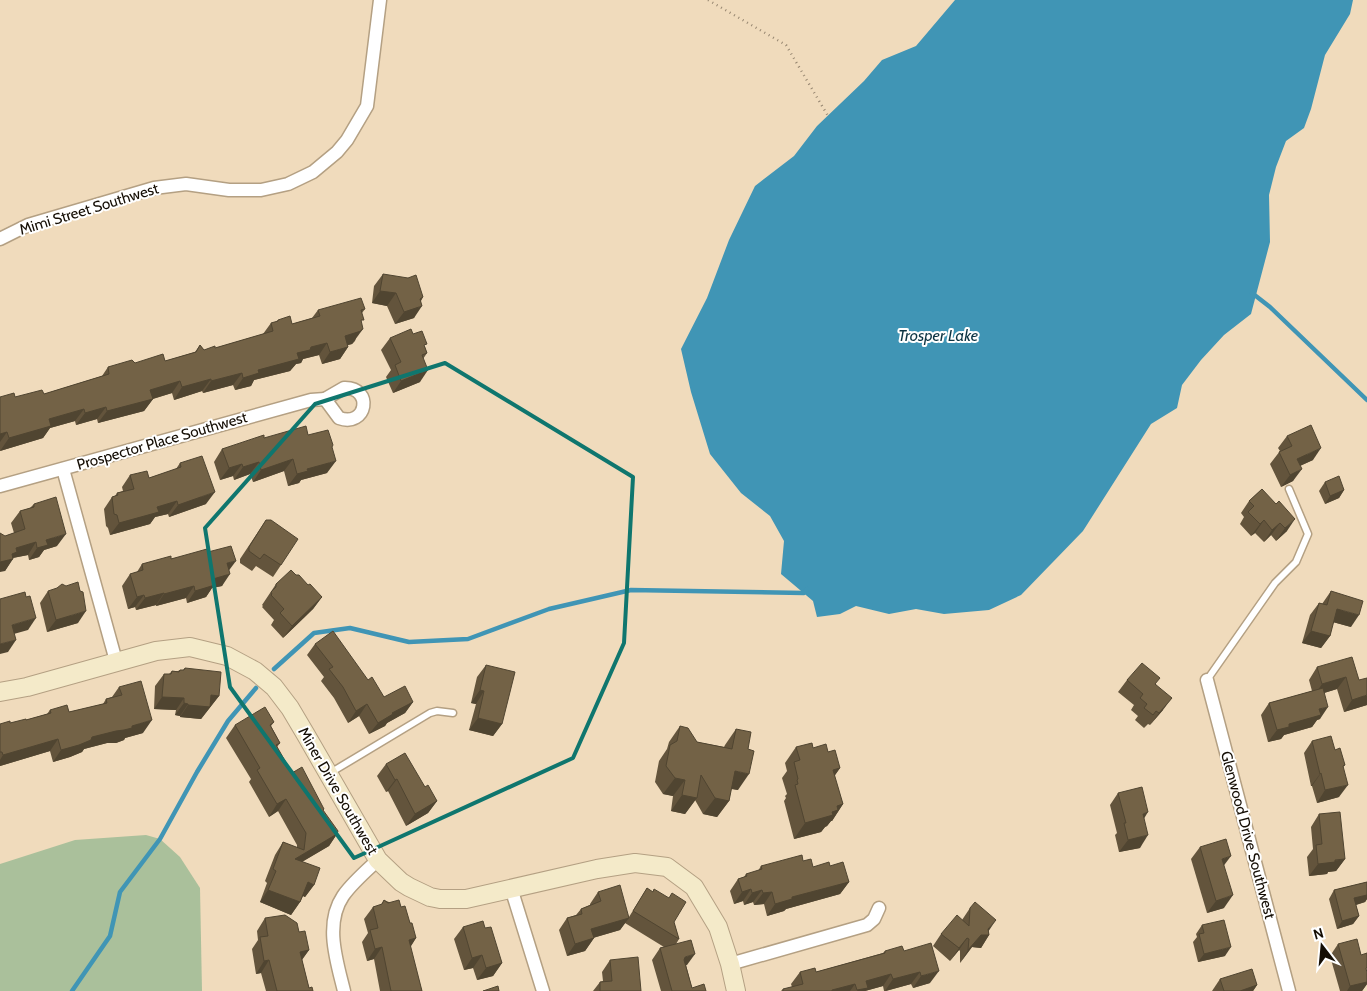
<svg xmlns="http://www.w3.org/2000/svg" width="1367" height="991" viewBox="0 0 1367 991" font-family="Cabin,sans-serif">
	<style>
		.green { fill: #aac09b }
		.water { fill: #4095b5 }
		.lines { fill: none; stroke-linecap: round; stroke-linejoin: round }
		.stream { stroke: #4095b5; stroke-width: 4.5 }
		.lane-casing { stroke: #b4a083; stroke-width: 9 }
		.street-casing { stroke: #b4a083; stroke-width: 15 }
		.secondary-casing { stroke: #b4a083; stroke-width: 20 }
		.path { stroke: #978771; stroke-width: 2.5; stroke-dasharray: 1 4; stroke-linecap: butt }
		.lane { stroke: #fff; stroke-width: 6 }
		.street { stroke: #fff; stroke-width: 12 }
		.secondary { stroke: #f4eac9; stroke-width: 18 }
		.wall { fill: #63543c }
		.shaded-wall { fill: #504531 }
		.building { fill: #736246; stroke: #504531 }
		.marked { fill: none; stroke: #0f766e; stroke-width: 4; stroke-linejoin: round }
		.labels { text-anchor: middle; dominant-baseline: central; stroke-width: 4; stroke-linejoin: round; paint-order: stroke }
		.street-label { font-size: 15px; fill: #140d04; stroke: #fff }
		.water-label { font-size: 16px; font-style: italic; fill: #0d3443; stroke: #fff }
	</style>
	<rect width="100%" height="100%" fill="#f0dbbc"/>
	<polygon class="green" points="146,835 160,839 180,857 200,888 202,991 0,991 0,864 75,840"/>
	<polygon class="water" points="955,0 1353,0 1350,14 1325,55 1311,109 1304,128 1286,141 1276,167 1269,195 1270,242 1251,314 1224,335 1201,360 1182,385 1177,408 1151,424 1083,531 1021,595 989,610 944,614 916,609 889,614 856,606 840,614 817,617 813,601 781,574 784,541 770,516 741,493 710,454 691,392 681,349 707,298 729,240 755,186 794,156 817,126 864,81 882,60 916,46"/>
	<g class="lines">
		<g class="stream">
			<polyline points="1252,293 1270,307 1367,400"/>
			<polyline points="274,669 314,633 350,628 409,642 468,639 549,609 631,590 804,593 807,589"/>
			<polyline points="72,991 110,936 120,892 160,839 197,772 228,721 256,688"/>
		</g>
		<defs>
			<g id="lane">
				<polyline points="1207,680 1275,583 1296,562 1308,534 1289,489"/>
				<polyline points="330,773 430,713 437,711 453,713"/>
			</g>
			<g id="street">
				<polyline points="0,239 28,225 154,188 186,184 229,190 261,190 288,184 313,172 337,152 347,140 367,106 380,0"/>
				<path d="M 344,388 C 374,387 367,428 339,418 L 325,399 Z"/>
				<polyline points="63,469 116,661"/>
				<polyline points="0,486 311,400 325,399"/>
				<polyline points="1207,680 1289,991"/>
				<polyline points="511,888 543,991"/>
				<polyline points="730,964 867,925 874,919 879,908"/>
				<path d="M 344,991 C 337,962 324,924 343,896 C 352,883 366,871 378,860"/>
			</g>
			<polyline id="secondary" points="0,692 27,687 156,651 190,647 227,656 255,671 274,687 290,708 306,735 378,860 401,882 409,887 430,897 440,899 466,899 597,869 635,863 667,867 694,887 718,927 730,964 736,991"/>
		</defs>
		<use href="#lane" class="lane-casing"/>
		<use href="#street" class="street-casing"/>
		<use href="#secondary" class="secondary-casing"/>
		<polyline class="path" points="708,0 786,45 828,116"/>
		<use href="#lane" class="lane"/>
		<use href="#street" class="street"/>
		<use href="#secondary" class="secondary"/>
	</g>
	<g class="wall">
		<polygon points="383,274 423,297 421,301 414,318 395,324 387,306 372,303 374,286"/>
		<polygon points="365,309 362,313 361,323 355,341 352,344 348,345 348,347 340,359 322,364 319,355 303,359 301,363 296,364 290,371 254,380 251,386 235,390 233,385 203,393 202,391 174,400 172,393 153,399 144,411 98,423 97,419 76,425 75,421 50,428 43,438 0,451 0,397 15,397 44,394 102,376 108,367 135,363 165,361 195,352 200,345 204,350 215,348 263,334 271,323 276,322 278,320 292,324 312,318 318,310"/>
		<polygon points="413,334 425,347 427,353 423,359 420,382 393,393 386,377 391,370 381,350 390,338"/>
		<polygon points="308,435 332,447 327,473 301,480 299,483 288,486 284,471 253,482 250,474 234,480 233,476 220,480 214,462 222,449 264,438"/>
		<polygon points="1287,436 1313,460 1300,466 1293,481 1281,487 1270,464 1280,451 1278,448"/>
		<polygon points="180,463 206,504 169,517 168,514 155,517 150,524 110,535 108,528 106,526 104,509 112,497 115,496 117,493 123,491 122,487 130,475 149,478 176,469"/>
		<polygon points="1325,482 1344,490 1339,498 1325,504 1319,491"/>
		<polygon points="1262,489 1287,531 1276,541 1271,535 1264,542 1255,533 1251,536 1240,524 1244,517 1241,513 1249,501"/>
		<polygon points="34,504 57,546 44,550 39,557 29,560 28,555 13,558 5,571 5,536 14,533 11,523 20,511 30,508"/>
		<polygon points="266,520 281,565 273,577 256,566 252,571 240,563 240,559"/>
		<polygon points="208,552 229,570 222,586 212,588 206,597 187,603 186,598 156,606 156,605 136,610 135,607 128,609 122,586 130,574 137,572 142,564"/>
		<polygon points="296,575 322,597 313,609 283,638 271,625 274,620 262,607 263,606 262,605 276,584"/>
		<polygon points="48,591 78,623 47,632 40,603"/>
		<polygon points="1331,591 1351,627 1333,622 1330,636 1321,648 1302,643 1310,615 1319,603 1322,604"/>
		<polygon points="315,644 368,680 384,697 413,702 405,713 387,723 385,726 369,734 359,716 348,723 334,698 321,681 324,677 307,655"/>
		<polygon points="486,665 502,724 493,736 469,730 476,704 471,703 477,677"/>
		<polygon points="1317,667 1359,680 1367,705 1344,712 1337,689 1324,693 1320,719 1317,720 1312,727 1284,735 1281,739 1268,742 1261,715 1269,703 1312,691 1309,680"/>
		<polygon points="185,668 219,696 201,719 180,717 180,716 175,715 176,710 154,709 155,686 164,674 169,674 172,671 178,671 180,670 183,670"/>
		<polygon points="1127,680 1156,684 1163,710 1150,725 1148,724 1144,728 1135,720 1138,716 1131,710 1134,705 1118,692"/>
		<polygon points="119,687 143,733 125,738 124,740 116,743 107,743 84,749 82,752 70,757 53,762 50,751 0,766 0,724 10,723 26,720 47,714 50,710 69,712 103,704 106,699 112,697"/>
		<polygon points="274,722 271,726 280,743 277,747 292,773 323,811 337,834 329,846 302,862 314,885 305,897 303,896 300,902 291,915 260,902 267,883 265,881 275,855 283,842 297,848 297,845 278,811 269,817 249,782 251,779 226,738 235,725"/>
		<polygon points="680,726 697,742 724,747 725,745 736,729 738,790 731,789 729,801 717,817 703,814 695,800 685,814 671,811 673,796 663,794 655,782 659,761 667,749 669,742"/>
		<polygon points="1312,741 1335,750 1345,765 1343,767 1339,797 1317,803 1312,786 1311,786 1304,753"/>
		<polygon points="796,747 813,748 828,752 840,768 834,776 843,804 832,821 831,821 827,826 825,827 821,832 794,839 784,801 786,798 785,796 787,794 782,778 787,771 785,763"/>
		<polygon points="386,764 425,787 437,801 428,813 406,826 388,791 386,792 377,776"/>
		<polygon points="1118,793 1144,819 1140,848 1119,852 1115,835 1117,833 1110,805"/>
		<polygon points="1319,814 1345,859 1336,871 1328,872 1327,874 1309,876 1307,857 1313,849 1311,827"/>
		<polygon points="1200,847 1224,866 1224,908 1207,913 1191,859"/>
		<polygon points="803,861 813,867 830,866 849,882 840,894 786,909 784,911 767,916 764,904 754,905 753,902 744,905 743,901 734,904 730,891 738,879 744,877 746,874 758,871 761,866"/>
		<polygon points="1367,882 1367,899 1365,902 1356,905 1359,916 1353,924 1337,929 1329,899 1334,890"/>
		<polygon points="647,888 674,922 679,939 676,944 687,965 686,965 692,988 706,991 661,991 652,960 660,948 664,947 625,923 620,930 593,938 594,938 585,951 567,956 559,930 567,918 576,915 581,909 590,905 590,904 598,892 629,917"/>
		<polygon points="384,900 401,907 410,923 416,938 410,947 422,991 380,991 374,959 367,961 362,942 368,933 364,919 373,907 381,905"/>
		<polygon points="970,908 988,931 989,935 981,948 972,947 960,963 960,951 959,950 950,961 933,946 941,934 962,920"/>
		<polygon points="265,918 299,932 309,950 302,960 309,988 313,991 266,991 261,973 256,974 252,949 258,940 257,931"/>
		<polygon points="1202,925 1225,956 1198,962 1193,942 1197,937 1196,934"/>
		<polygon points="463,927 485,928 502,963 493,976 477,980 473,968 464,970 454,939"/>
		<polygon points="1338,944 1367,982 1367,984 1362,991 1340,991 1330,956"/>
		<polygon points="885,951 904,951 930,983 913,988 911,984 886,991 884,991 883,986 865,991 781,991 783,989 792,987 791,984 800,972 816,972 883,953"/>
		<polygon points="610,960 641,991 593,991 600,982 603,981 602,972"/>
		<polygon points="1220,979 1257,985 1253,991 1212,991"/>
	</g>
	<g class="shaded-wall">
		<polygon points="380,291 396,293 387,306 372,303"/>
		<polygon points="423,297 416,308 422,306 414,318 395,324 404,312 420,299"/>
		<polygon points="363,329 352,344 336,348 345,336"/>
		<polygon points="327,343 319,355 303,359 301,363 296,364 290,371 254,380 251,386 235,390 243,378 258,370 311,347"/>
		<polygon points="348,347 340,359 322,364 330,352"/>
		<polygon points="428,370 420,382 393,393 401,381"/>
		<polygon points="242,373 233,385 203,393 211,381"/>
		<polygon points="211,379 202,391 174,400 182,387"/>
		<polygon points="180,381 172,393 142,402 150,390"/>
		<polygon points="153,399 144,411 98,423 107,411"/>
		<polygon points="106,407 97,419 76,425 85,413"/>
		<polygon points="84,409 75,421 50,428 43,438 0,451 9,438 49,419"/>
		<polygon points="7,432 0,442 0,434"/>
		<polygon points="1321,448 1313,460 1288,471 1297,459"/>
		<polygon points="293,459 284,471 253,482 261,470"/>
		<polygon points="336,461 327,473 301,480 299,483 288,486 297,474 307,469"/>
		<polygon points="259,462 250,474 234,480 243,467"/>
		<polygon points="242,464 233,476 220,480 229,468"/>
		<polygon points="1302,469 1293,481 1281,487 1290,475"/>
		<polygon points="1344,490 1339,498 1325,504 1330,496"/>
		<polygon points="215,492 206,504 169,517 178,505"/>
		<polygon points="177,501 168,514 155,517 150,524 110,535 119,523 157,507"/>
		<polygon points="1295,519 1287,531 1276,541 1285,528"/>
		<polygon points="1264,520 1255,533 1251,536 1260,524"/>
		<polygon points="1280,523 1271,535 1264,542 1272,530"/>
		<polygon points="66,534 57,546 44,550 39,557 29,560 37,548 46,540"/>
		<polygon points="36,542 28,555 12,558 13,559 5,571 0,572 0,562 16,548"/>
		<polygon points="236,561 227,573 227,563"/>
		<polygon points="230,574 222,586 212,588 206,597 187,603 195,591 213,579"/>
		<polygon points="194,586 186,598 156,606 164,594"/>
		<polygon points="164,593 156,605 136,610 145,598"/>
		<polygon points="144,595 135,607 128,609 137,597"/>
		<polygon points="322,597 313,609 283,638 292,626"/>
		<polygon points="1337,609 1359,615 1351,627 1329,621"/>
		<polygon points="86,611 78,623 47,632 56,620"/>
		<polygon points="36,618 28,630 3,637 12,625"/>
		<polygon points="1311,631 1330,636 1321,648 1302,643"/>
		<polygon points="16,640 8,652 0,654 0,644"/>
		<polygon points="1346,677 1337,689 1314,696 1322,684"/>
		<polygon points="480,690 484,691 476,704 471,703"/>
		<polygon points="211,695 219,696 201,719 180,717 188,705"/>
		<polygon points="1367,695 1367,705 1344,712 1352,700"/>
		<polygon points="162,697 184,698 176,710 154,709"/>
		<polygon points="1172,698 1163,710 1150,725 1159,713"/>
		<polygon points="413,702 405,713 387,723 385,726 369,734 378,723 392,713"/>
		<polygon points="184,703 188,704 180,716 175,715"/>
		<polygon points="367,704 359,716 348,723 356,711"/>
		<polygon points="1328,707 1320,719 1317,720 1312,727 1284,735 1281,739 1268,742 1277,730 1319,709"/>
		<polygon points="478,718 502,724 493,736 469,730"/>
		<polygon points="152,720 143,733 125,738 124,740 116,743 107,743 84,749 82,752 70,757 53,762 61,750 92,737"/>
		<polygon points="58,739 50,751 0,766 0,760 3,755"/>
		<polygon points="840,768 829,784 833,770"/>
		<polygon points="735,771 749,774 738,790 723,787"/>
		<polygon points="1321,773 1312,786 1311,786 1320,774"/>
		<polygon points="675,778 685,780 673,796 663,794"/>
		<polygon points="397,779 388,791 386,792 395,780"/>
		<polygon points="1348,785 1339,797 1317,803 1325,790"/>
		<polygon points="682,795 697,798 685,814 671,811"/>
		<polygon points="715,798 729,801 717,817 703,814"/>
		<polygon points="286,799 278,811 269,817 277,804"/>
		<polygon points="437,801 428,813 406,826 415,814"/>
		<polygon points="843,804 832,821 831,821 827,826 825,827 821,832 794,839 805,823 832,812 837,806"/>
		<polygon points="1148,812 1140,825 1143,814"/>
		<polygon points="337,834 329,846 286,871 295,859"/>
		<polygon points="1148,835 1140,848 1119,852 1128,840"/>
		<polygon points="1231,856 1222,868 1222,859"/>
		<polygon points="1345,859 1336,871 1328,872 1327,874 1309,876 1318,864"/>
		<polygon points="308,882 314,885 305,897 299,894"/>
		<polygon points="849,882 840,894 786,909 784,911 767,916 775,904 792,897"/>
		<polygon points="751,889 743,901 734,904 742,892"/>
		<polygon points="268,890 300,902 291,915 260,902"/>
		<polygon points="762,890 753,902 744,905 752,893"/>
		<polygon points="772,892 764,904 754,905 763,893"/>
		<polygon points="1233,895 1224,908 1207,913 1216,901"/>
		<polygon points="1367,895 1367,899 1365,902 1349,907 1354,898"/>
		<polygon points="1359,916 1353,924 1337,929 1342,921"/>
		<polygon points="629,918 620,930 582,941 591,929"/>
		<polygon points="996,920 988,932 989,935 981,948 972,947 960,963 968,950 981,935 988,929"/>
		<polygon points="416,938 408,951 409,940"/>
		<polygon points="594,938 585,951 567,956 575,944"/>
		<polygon points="967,938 959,950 950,961 959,948"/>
		<polygon points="382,947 374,959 367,961 375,949"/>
		<polygon points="1231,947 1225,956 1198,962 1204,954"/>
		<polygon points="309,950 300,962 300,952"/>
		<polygon points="695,954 687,965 677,968 685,957"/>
		<polygon points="482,955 473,968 464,970 472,958"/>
		<polygon points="269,960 261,973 256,974 264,961"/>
		<polygon points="502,963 493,976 477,980 486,968"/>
		<polygon points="939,971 930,983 913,988 921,976"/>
		<polygon points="920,972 911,984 885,991 893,979"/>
		<polygon points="891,974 883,986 865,991 857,991 866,981"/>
		<polygon points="1367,982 1367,984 1362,991 1347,991 1350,986"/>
		<polygon points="855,984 850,991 831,991 832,990"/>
		<polygon points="1257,985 1253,991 1240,991"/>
	</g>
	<g class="building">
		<polygon points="383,274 408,278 416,275 423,297 420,299 422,306 404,312 396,293 380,291"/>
		<polygon points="361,298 365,309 361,310 364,320 361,320 363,329 361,330 361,331 345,336 348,347 330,352 327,343 311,347 310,350 297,353 299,359 258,370 259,373 243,378 242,373 211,381 211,379 182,387 180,381 150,390 153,399 107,411 106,407 85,413 84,409 49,419 51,426 9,438 7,432 0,434 0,397 14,393 15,397 42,390 44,394 109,374 108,367 132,360 135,363 163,354 165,361 196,352 200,345 204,350 215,346 215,348 273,331 271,323 278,321 278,320 290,316 292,324 320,316 318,310"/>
		<polygon points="411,329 413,334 422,331 427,344 424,345 427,353 422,355 428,370 401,381 395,365 401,362 390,338"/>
		<polygon points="1311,425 1321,448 1297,459 1302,469 1290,475 1279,452 1292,446 1287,436"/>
		<polygon points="306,426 308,435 328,430 333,445 332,447 336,461 307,469 308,471 297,474 293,459 261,470 259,462 243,467 242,464 229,468 222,449 264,435 264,438"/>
		<polygon points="202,456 215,492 178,505 177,501 157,507 159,512 119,523 117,515 114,514 112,497 118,495 117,493 134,489 130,475 147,471 149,478 181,467 180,463"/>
		<polygon points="1339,476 1344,490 1330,496 1325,482"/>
		<polygon points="1262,489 1276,504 1279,501 1295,519 1285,528 1280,523 1272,530 1264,520 1260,524 1248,512 1254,506 1249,501"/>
		<polygon points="56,497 66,534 46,540 48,545 37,548 36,542 16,548 17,552 12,554 13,559 0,562 0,533 5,536 25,529 20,511 34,507 34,504"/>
		<polygon points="266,520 271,520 298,539 281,565 264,554 260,559 249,551 249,547"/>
		<polygon points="231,546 236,561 227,563 230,574 213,579 215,585 195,591 194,586 164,594 164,593 145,598 144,595 137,597 130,574 143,570 142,564 171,556 171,559 207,549 208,552"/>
		<polygon points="291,570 296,575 299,575 308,585 310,584 322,597 292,626 280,613 284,609 271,595 272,594 271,592 276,587 276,584"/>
		<polygon points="78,582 80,591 83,592 86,611 56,620 48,591 57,588 62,584 66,586"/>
		<polygon points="1331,591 1363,601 1359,615 1337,609 1330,636 1311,631 1319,603 1327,605"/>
		<polygon points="25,592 26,597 30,596 36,618 12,625 16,640 0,644 0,599"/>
		<polygon points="333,631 368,680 372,677 384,697 405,686 413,702 392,713 393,714 378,723 367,704 356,711 343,687 329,669 333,667 315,644"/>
		<polygon points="1352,657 1359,680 1367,678 1367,695 1352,700 1346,677 1322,684 1317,667"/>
		<polygon points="1142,663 1160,678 1155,684 1172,698 1159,713 1156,711 1153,715 1144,708 1147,704 1140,698 1143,694 1127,680"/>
		<polygon points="486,665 515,672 502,724 478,718 484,691 480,690"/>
		<polygon points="185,668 221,672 219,696 211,695 210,707 188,705 188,704 184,703 184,698 162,697 164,674 171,674 172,671 179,672 180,670 184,670"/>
		<polygon points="141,681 152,720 132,726 132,728 124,730 116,731 92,737 91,740 79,745 61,750 58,739 3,755 2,752 0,752 0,724 10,721 10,723 26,719 26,720 51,713 50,710 67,705 69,712 107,703 106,699 122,695 119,687"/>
		<polygon points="1323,688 1328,707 1319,709 1321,715 1289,724 1289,727 1277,730 1269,703"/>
		<polygon points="265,707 274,722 270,725 280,743 276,745 292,773 302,767 324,809 323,810 338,831 337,834 295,859 320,868 314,885 308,882 300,902 268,890 276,871 273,869 283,842 304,850 306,833 286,799 277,804 257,770 260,768 235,725"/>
		<polygon points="680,726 688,728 697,742 732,749 736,729 751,732 748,749 754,751 749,774 735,771 729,801 715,798 701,775 697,798 682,795 685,780 675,778 666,766 670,745 677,741"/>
		<polygon points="1331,736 1335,750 1340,748 1345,765 1343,766 1348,785 1325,790 1321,773 1320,774 1312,741"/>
		<polygon points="812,743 813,748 826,744 828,752 835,750 840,768 833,770 843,804 837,806 838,810 832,812 833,815 805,823 795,785 798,784 797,780 798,779 794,762 800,760 796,747"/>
		<polygon points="405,753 425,787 428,785 437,801 415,814 397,779 395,780 386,764"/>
		<polygon points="1142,787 1148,812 1143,814 1148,835 1128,840 1124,823 1126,823 1118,793"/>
		<polygon points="1340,812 1345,859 1335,860 1335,862 1318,864 1316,845 1322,844 1319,814"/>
		<polygon points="1226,839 1231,856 1222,859 1233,895 1216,901 1200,847"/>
		<polygon points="802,855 803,861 811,859 813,867 829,862 830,866 843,862 849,882 792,897 792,899 775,904 772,892 763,893 762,890 752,893 751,889 742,892 738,879 747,876 746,874 762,869 761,866"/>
		<polygon points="1367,882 1367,895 1354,898 1359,916 1342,921 1334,890"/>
		<polygon points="620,885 629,918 591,929 594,938 575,944 567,918 582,914 581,909 601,901 598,892"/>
		<polygon points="647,888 653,892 654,889 669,898 672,893 686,902 674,922 679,939 633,911"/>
		<polygon points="384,900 388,903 399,900 401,907 405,906 410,923 412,923 416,938 409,940 422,991 391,991 382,947 375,949 370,930 378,928 373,907 382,904"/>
		<polygon points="975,902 996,920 988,929 989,935 981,935 968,950 969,939 967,938 959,948 941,934 957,915 969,926 970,908"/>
		<polygon points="285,915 297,923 299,932 305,931 309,950 300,952 309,988 312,987 313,991 277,991 269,960 264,961 260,937 268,936 265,918"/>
		<polygon points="1224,920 1231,947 1204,954 1199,934 1204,933 1202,925"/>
		<polygon points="483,921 485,928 491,927 502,963 486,968 482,955 472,958 463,927"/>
		<polygon points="1357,939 1361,955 1367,953 1367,968 1366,968 1367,973 1367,982 1350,986 1338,944"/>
		<polygon points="691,940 695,954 685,957 684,960 692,988 704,984 706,991 672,991 660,948"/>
		<polygon points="931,943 939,971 921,976 920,972 893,979 891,974 866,981 868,988 857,990 855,984 832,990 832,991 783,991 783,989 803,984 800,972 815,968 816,972 885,953 885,951 902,946 904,951"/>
		<polygon points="638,957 641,991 600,991 600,982 612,981 610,960"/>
		<polygon points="1252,969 1257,985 1240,991 1224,991 1220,979"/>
		<polygon points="498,986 499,991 483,991"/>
	</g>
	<path class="marked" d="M 445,363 L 633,477 L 624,643 L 573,758 L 354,858 L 230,687 L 205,528 L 315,404 Z"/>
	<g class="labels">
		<g class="street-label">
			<text transform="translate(89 209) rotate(-17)">Mimi Street Southwest</text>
			<text transform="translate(162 441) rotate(-16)">Prospector Place Southwest</text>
			<text transform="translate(338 791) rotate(60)">Miner Drive Southwest</text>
			<text transform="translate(1248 835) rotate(75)">Glenwood Drive Southwest</text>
		</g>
		<g class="water-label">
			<text x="938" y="335">Trosper Lake</text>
		</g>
	</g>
	<g transform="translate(1322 946) rotate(344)" stroke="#ffffff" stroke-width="4" paint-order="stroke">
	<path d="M0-4L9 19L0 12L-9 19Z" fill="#140d04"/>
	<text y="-8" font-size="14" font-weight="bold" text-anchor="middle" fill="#140d04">N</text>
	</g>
</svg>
